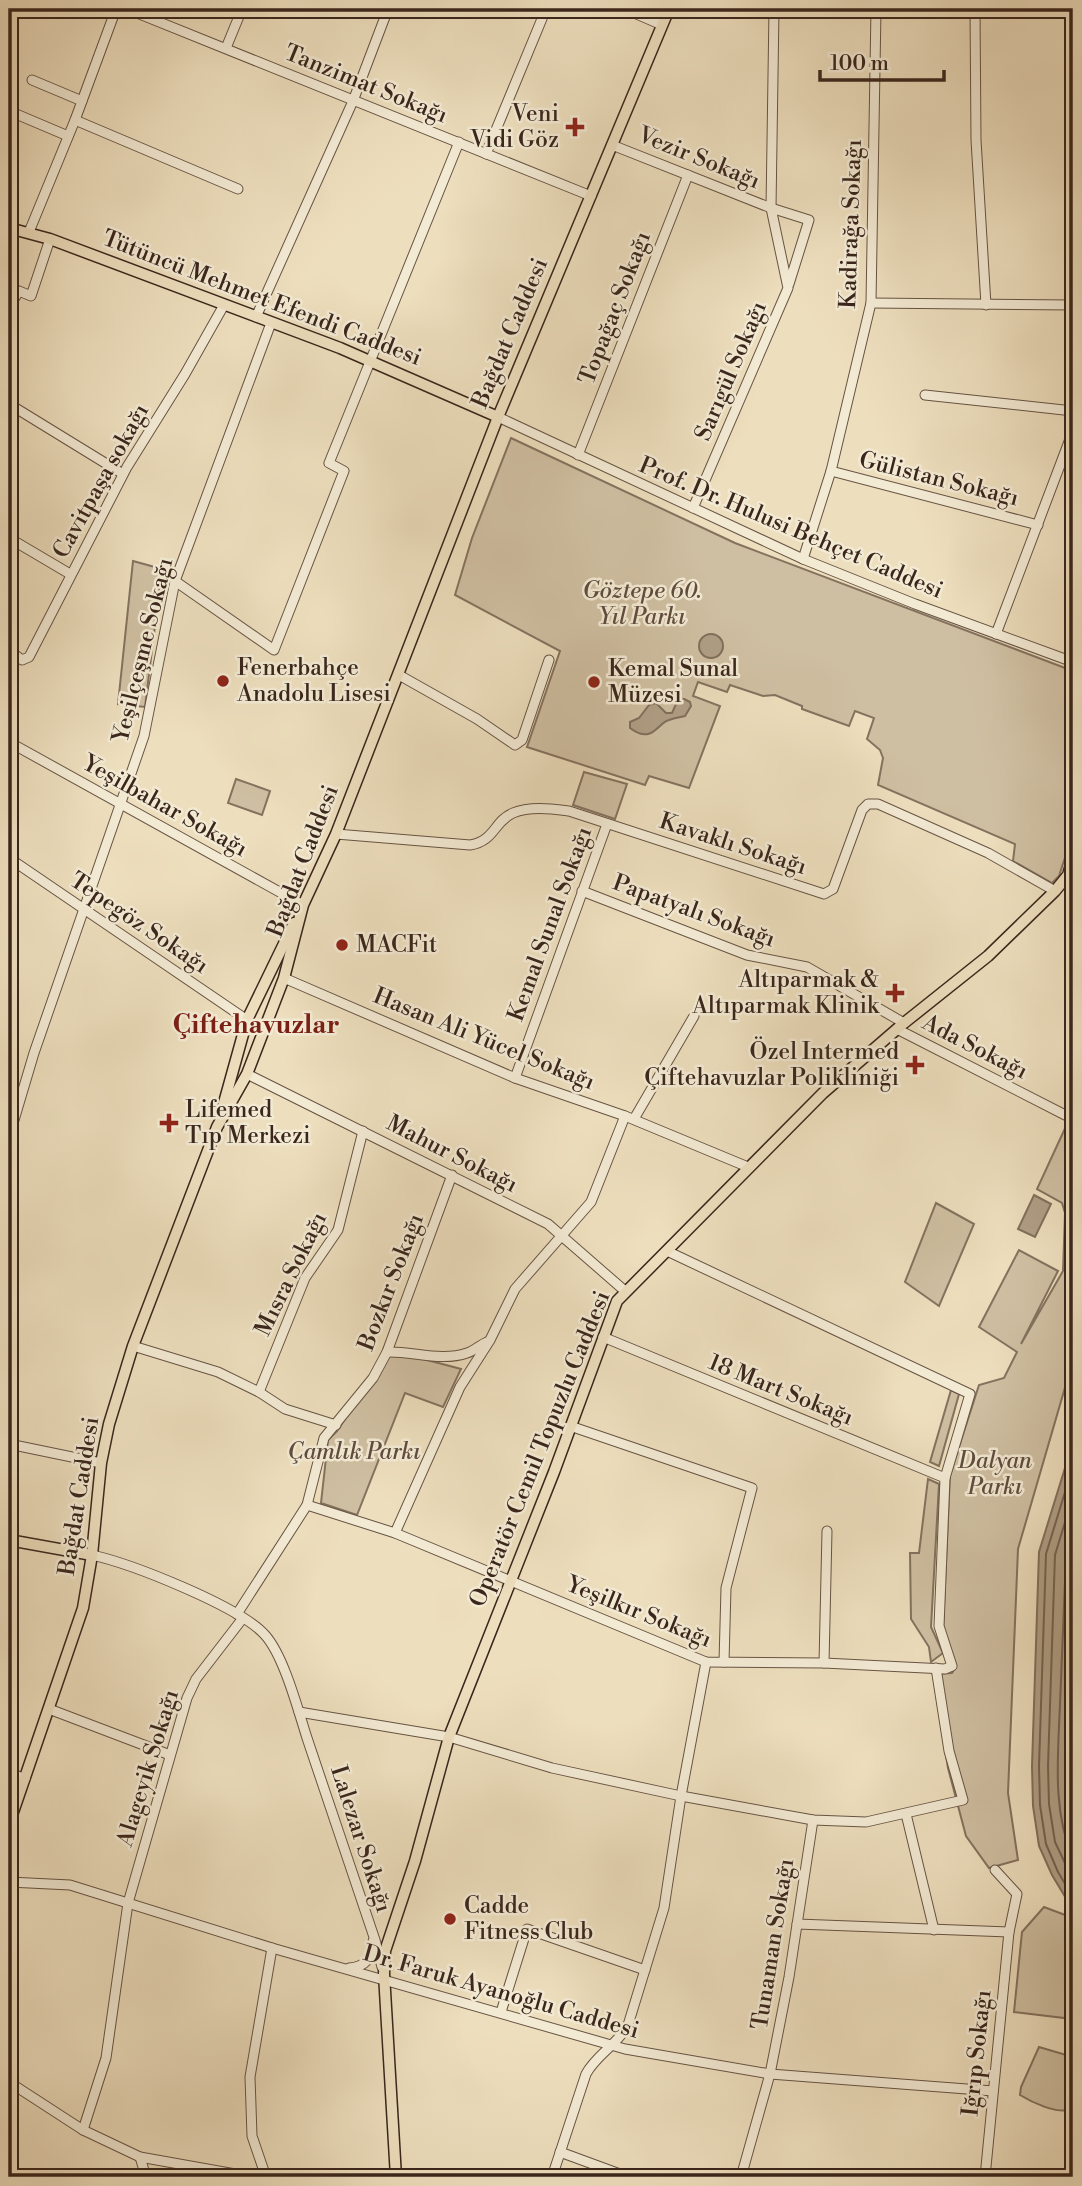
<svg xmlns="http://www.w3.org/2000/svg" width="1082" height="2186" viewBox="0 0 1082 2186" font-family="'Libre Bodoni',serif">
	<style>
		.green { fill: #cfbfa2; stroke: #84725f; stroke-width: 2 }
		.water { fill: #b09f86; stroke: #816f5c; stroke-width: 2 }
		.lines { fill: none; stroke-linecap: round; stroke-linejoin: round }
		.shore { stroke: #756251; stroke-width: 2 }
		.minor-casing { stroke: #675444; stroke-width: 11 }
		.major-casing { stroke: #3a261c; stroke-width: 13 }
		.minor { stroke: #f3ead4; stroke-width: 9 }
		.major { stroke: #eddebd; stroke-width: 10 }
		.poi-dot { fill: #8f2418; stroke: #f3ead4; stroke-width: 2.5 }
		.labels { text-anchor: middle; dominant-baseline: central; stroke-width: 5; stroke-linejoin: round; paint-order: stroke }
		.street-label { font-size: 23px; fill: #3a261c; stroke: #f3ead4 }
		.poi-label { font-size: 23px; fill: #3a261c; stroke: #f3ead4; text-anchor: start }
		.park-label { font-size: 23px; font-style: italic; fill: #5f4c3e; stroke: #f3ead4 }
		.quarter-label { font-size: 26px; font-weight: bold; fill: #7a1f14; stroke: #f3ead4 }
	</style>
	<rect width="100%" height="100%" fill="#eddebd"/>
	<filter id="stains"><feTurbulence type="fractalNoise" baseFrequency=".00286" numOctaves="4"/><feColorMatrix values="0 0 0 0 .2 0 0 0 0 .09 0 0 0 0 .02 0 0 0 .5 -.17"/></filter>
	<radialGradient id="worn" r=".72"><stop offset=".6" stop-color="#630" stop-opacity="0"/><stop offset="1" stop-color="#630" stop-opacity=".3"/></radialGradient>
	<g class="green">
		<polygon points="511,438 735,543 1073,671 1073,833 1059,876 1052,883 1013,861 1015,844 878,785 883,758 880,750 867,739 874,718 855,711 849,726 802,709 802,706 775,695 763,696 730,685 727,692 698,682 693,696 720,706 689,788 649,776 645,785 527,747 560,651 455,595 472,538"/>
		<polygon points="133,561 162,569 145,707 118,704"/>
		<polygon points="584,772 627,784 615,819 573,805"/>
		<polygon points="236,779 270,791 262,815 228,803"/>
		<polygon points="1073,1111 1073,1360 1018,1549 1008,1793 1018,1860 989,1868 966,1836 948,1768 933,1674 952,1673 955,1668 943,1630 950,1475 979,1385 1004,1378 1017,1352 979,1327 1019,1250 1058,1271 1021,1344 1063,1271 1065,1213 1062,1203 1037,1189"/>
		<polygon points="936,1203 974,1224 939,1306 905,1282"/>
		<polygon points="387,1356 412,1356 461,1369 443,1407 405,1393 357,1515 321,1503 328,1440 337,1431"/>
		<polygon points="951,1390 959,1394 939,1466 930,1462"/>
		<polygon points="928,1479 939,1484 931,1627 943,1653 931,1662 929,1647 911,1619 910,1553 919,1553"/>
		<polygon points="1044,1907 1073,1918 1073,2019 1014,2012 1022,1932"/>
		<path d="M 1039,2047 L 1073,2057 L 1073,2102 L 1069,2110 C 1055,2113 1033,2103 1020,2095 L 1021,2087 Z"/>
	</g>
	<g class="water">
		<circle cx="711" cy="646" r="12"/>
		<path d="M 684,699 L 690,702 L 691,706 L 685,716 C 680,717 674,718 669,720 C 657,723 653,745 630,728 L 630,722 L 639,718 L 649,705 L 656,703 L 666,713 L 672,713 L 676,704 Z"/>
		<polygon points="1034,1195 1051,1204 1035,1237 1018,1229"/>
		<polygon points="1073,1442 1073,1906 1070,1905 1052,1875 1039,1846 1033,1806 1032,1766 1039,1552"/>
	</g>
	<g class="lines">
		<g class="shore">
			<polyline points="1073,1466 1046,1554 1039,1766 1040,1805 1046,1844 1058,1872 1073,1897"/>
			<polyline points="1073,1496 1055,1555 1048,1766 1049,1804 1055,1842 1073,1880"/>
			<path d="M 1073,1532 L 1066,1557 C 1064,1606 1062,1655 1060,1704 C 1058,1756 1052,1810 1073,1859"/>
		</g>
		<defs>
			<g id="minor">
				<polyline points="127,9 591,196"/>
				<polyline points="625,9 662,25"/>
				<polyline points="975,9 976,140 986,305"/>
				<polyline points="1025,9 1064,11 1070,9"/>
				<polyline points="226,48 242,9"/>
				<polyline points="32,80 82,101"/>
				<polyline points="9,111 68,136"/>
				<polyline points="75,120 238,189"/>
				<polyline points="612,145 771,208 809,220 789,284"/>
				<polyline points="486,154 546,9"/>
				<polyline points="29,232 75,120 116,9"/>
				<polyline points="871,303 1073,305"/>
				<polyline points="9,307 19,291 31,296 50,239"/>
				<polyline points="256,317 353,101 388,9"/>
				<polyline points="925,395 1073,411"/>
				<polyline points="9,404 123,474"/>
				<polyline points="498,417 803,559 915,604 1073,662"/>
				<polyline points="578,455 688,175"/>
				<polyline points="831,471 1038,525"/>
				<polyline points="693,508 788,288 771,208 774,9"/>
				<polyline points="9,538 70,574"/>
				<polyline points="803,559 831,471 871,303 876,9"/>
				<polyline points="175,581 274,650 344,471 329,463 459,142"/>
				<polyline points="996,634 1073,431"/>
				<polyline points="9,650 22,660 29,657 127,467 185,374 224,305"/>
				<polyline points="399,675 477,719 515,745 522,740 549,660"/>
				<polyline points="9,742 303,905"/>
				<path d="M 336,834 L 470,845 C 495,841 494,821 513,813 C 530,806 552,809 569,811 L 824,894 L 833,889 L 862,810 L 868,804 L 878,804 L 988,853 L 1055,891"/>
				<polyline points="9,858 247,1020"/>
				<polyline points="582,891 747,955 807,967 904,1023"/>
				<polyline points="284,978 515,1078 625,1116 748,1167"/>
				<polyline points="897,1029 1073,1119"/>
				<polyline points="247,1074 548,1224 625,1291"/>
				<polyline points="515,1078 607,824"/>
				<polyline points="634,1119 694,1016"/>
				<polyline points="9,1137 34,1053 144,736 175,581 271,323"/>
				<polyline points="603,1337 945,1478"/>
				<polyline points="133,1346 218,1372 259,1392 285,1409 336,1425"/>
				<path d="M 387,1352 C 413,1351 441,1362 467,1353 C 474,1351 480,1345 487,1342"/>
				<polyline points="259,1392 305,1278 338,1230 363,1131"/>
				<polyline points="570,1426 752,1488 726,1588 724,1662"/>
				<polyline points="9,1444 101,1463"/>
				<polyline points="307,1505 395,1533 706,1662 824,1663 945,1669 952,1666 939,1626 945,1478 970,1394 667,1251"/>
				<polyline points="395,1533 460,1387 490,1340 515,1289 591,1202 625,1116"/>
				<path d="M 92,1555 C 132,1564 239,1606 265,1635 C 284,1656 298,1710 307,1738 C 330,1805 352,1873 375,1940 L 382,1967"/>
				<polyline points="237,1614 307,1505 324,1438 373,1378 387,1352 452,1175"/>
				<polyline points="824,1663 827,1531"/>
				<polyline points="49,1709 170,1755"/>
				<polyline points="299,1712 449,1737 552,1768 681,1796 813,1820 866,1822 963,1800 949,1751 936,1668"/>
				<polyline points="9,1772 25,1779"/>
				<polyline points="906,1814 934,1930"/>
				<polyline points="9,1882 70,1885 272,1948 625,2049 770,2074 993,2091"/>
				<polyline points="797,1924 1009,1932"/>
				<path d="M 349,1968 C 366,1967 372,1958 373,1941"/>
				<polyline points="501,2012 527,1929 645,1970"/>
				<polyline points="9,2082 83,2130 140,2157 252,2177"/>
				<polyline points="83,2130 106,2058 128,1903 187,1698 196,1679 243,1618"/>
				<polyline points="560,2152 628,2177"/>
				<polyline points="140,2157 146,2177"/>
				<polyline points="266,2177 252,2136 250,2077 272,1948"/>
				<path d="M 552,2177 L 586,2074 C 596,2055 618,2044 628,2025 L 664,1908 L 681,1796 L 706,1662"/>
				<polyline points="741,2177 770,2074 789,1977 813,1820"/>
				<polyline points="985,2177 1009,1932 1017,1894 995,1870"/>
			</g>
			<g id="major">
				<polyline points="9,228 50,239 340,348 498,417"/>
				<polyline points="222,1110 247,1020 294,923"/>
				<polyline points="9,1540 92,1555"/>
				<polyline points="9,1824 83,1608 92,1555 101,1463 109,1424 133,1346 217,1127 247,1074 284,978 303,905 336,834 498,417 669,9"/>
				<polyline points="396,2177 384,1974 385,1951 415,1861 449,1737 554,1472 617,1301 823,1093 904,1023 988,956 1055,891 1068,875 1073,858"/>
			</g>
		</defs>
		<use href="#minor" class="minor-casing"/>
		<use href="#major" class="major-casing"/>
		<use href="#minor" class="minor"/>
		<use href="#major" class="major"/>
	</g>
	<g class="poi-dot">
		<path d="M571.5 116.5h7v7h7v7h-7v7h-7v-7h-7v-7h7z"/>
		<circle cx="223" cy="681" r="7"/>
		<circle cx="594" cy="682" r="7"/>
		<circle cx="342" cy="945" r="7"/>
		<path d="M891.5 982.5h7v7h7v7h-7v7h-7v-7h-7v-7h7z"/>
		<path d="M911.5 1054.5h7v7h7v7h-7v7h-7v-7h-7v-7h7z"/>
		<path d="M165.5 1112.5h7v7h7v7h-7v7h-7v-7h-7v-7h7z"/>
		<circle cx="450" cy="1919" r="7"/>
	</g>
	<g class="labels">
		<g class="street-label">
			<text transform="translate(366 84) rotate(22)">Tanzimat Sokağı</text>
			<text transform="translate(699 158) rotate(22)">Vezir Sokağı</text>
			<text transform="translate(851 224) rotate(-88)">Kadirağa Sokağı</text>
			<text transform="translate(262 298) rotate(21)">Tütüncü Mehmet Efendi Caddesi</text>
			<text transform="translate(615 308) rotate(-69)">Topağaç Sokağı</text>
			<text transform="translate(510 333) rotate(-67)">Bağdat Caddesi</text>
			<text transform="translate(731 371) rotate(-67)">Sarıgül Sokağı</text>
			<text transform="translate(939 479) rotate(14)">Gülistan Sokağı</text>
			<text transform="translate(101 481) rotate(-61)">Cavitpaşa sokağı</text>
			<text transform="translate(791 528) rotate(23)">Prof. Dr. Hulusi Behçet Caddesi</text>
			<text transform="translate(143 650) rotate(-76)">Yeşilçeşme Sokağı</text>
			<text transform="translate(165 806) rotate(29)">Yeşilbahar Sokağı</text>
			<text transform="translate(733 844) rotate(18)">Kavaklı Sokağı</text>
			<text transform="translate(303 861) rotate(-69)">Bağdat Caddesi</text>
			<text transform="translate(694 911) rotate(20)">Papatyalı Sokağı</text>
			<text transform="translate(139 923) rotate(34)">Tepegöz Sokağı</text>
			<text transform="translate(550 924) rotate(-70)">Kemal Sunal Sokağı</text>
			<text transform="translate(484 1039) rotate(22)">Hasan Ali Yücel Sokağı</text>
			<text transform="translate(975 1047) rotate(27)">Ada Sokağı</text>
			<text transform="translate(452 1154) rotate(27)">Mahur Sokağı</text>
			<text transform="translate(291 1274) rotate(-64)">Mısra Sokağı</text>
			<text transform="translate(391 1282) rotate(-69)">Bozkır Sokağı</text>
			<text transform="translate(781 1390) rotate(22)">18 Mart Sokağı</text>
			<text transform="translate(540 1449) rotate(-68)">Operatör Cemil Topuzlu Caddesi</text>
			<text transform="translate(79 1496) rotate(-81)">Bağdat Caddesi</text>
			<text transform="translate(639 1612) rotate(22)">Yeşilkır Sokağı</text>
			<text transform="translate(148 1768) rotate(-73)">Alageyik Sokağı</text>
			<text transform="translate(361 1839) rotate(72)">Lalezar Sokağı</text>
			<text transform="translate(773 1944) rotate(-81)">Tunaman Sokağı</text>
			<text transform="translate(501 1992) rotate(16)">Dr. Faruk Ayanoğlu Caddesi</text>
			<text transform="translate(977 2053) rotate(-84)">Iğrıp Sokağı</text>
		</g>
		<g class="poi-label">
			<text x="559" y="114" text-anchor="end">Veni<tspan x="559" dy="26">Vidi Göz</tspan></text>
			<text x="237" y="668">Fenerbahçe<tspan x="237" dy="26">Anadolu Lisesi</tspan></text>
			<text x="608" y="669">Kemal Sunal<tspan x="608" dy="26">Müzesi</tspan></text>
			<text x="356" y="945">MACFit</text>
			<text x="879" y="980" text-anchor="end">Altıparmak &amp;<tspan x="879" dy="26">Altıparmak Klinik</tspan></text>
			<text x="899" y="1052" text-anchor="end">Özel Intermed<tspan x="899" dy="26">Çiftehavuzlar Polikliniği</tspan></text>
			<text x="185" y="1110">Lifemed<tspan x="185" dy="26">Tıp Merkezi</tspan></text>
			<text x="464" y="1906">Cadde<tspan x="464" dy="26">Fitness Club</tspan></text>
		</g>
		<g class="park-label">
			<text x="642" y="591">Göztepe 60.<tspan x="642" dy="26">Yıl Parkı</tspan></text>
			<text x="354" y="1452">Çamlık Parkı</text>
			<text x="995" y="1461">Dalyan<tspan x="995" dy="26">Parkı</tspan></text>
		</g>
		<g class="quarter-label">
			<text x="256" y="1025">Çiftehavuzlar</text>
		</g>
	</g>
	<rect width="1082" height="2186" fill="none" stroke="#eddebd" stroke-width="35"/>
	<rect x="10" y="10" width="1061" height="2165" fill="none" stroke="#3a261c" stroke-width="3.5"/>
	<rect x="18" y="18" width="1047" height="2151" fill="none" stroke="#3a261c" stroke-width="2"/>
	<path d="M820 70v10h124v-10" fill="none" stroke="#3a261c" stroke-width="3.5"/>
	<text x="830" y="70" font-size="21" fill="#3a261c" stroke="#f3ead4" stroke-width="5" paint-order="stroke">100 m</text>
	<rect width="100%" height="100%" filter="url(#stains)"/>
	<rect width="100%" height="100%" fill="url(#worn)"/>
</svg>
